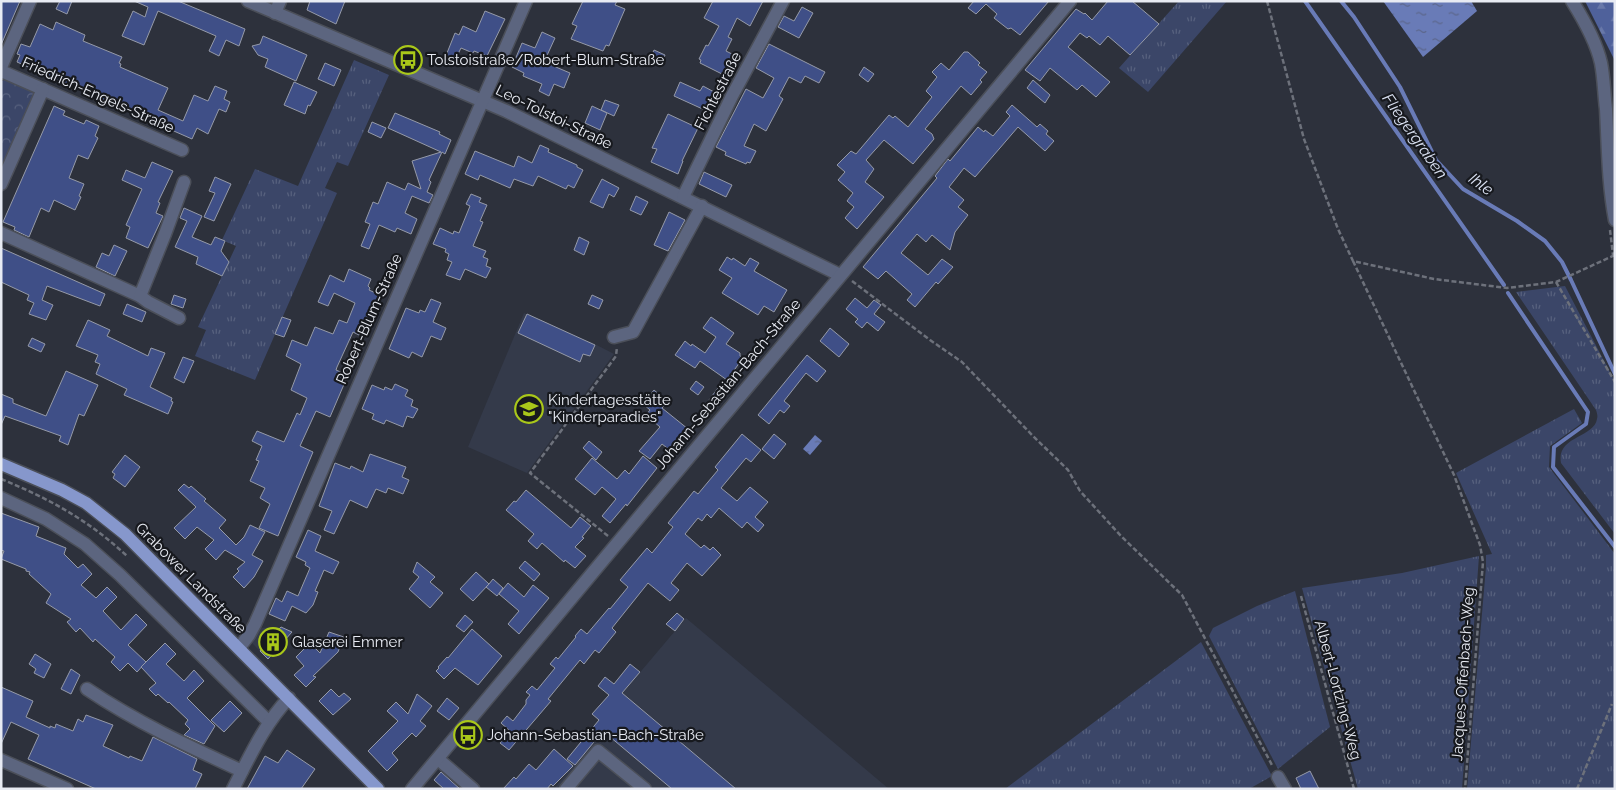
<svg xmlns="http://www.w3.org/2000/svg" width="1616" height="790" viewBox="0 0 1616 790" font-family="Raleway,sans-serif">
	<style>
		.built { fill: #343a4a }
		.grass { fill: url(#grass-tufts) }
		.forest { fill: url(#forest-firs) }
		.park { fill: url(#park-crowns) }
		.water { fill: url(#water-ripples) }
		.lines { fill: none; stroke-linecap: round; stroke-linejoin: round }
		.stream { stroke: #697bb7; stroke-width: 4 }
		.building { fill: #3f4f87; stroke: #959aa8 }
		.minor-casing { stroke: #4b4f59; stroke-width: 15 }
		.major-casing { stroke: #4b4f59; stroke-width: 15 }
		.path { stroke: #6d717b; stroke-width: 2.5; stroke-dasharray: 5 2.5; stroke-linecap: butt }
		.minor { stroke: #5c657f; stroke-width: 12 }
		.major { stroke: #8697cc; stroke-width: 12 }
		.labels { text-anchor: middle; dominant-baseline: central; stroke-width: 4.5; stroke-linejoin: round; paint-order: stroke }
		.poi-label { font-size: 15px; fill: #e8ebf3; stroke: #17191e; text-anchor: start }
		.street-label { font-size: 15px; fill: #e8ebf3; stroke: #17191e }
		.water-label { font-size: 16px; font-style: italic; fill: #dbe2f3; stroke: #17191e }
	</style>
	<defs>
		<pattern id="grass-tufts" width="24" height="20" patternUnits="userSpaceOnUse" patternTransform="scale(1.25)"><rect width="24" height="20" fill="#3b4668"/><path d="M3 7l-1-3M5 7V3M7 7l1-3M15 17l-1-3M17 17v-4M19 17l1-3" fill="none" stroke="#57617e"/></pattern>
		<pattern id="forest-firs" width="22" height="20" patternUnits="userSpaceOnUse" patternTransform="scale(1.25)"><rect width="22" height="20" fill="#4f619b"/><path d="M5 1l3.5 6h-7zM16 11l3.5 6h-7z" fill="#6878a9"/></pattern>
		<pattern id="park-crowns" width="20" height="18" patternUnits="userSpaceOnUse" patternTransform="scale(1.25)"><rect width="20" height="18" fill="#3b4668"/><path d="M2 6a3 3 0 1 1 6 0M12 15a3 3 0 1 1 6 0" fill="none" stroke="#57617e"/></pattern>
		<pattern id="water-ripples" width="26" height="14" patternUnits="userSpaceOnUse" patternTransform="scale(1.25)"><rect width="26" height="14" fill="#697bb7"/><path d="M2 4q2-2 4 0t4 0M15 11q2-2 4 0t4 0" fill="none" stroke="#5b668b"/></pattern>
	</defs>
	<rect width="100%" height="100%" fill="#2d313c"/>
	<g class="built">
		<polygon points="524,313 588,342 589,341 614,354 527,473 468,447"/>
		<polygon points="686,618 889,789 554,789 567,773 560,767"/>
		<polygon points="281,627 292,632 268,659 252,643 259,628"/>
	</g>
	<g class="grass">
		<polygon points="1179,1 1227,1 1148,92 1119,68"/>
		<polygon points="354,60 389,75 348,166 337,162 325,188 337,193 255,380 195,356 206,330 198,327 236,246 222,240 255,169 298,186"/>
		<path d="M 1565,286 L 1615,382 L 1615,534 L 1561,463 C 1556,436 1594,438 1597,419 C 1598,416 1597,413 1596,410 L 1516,292 Z"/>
		<polygon points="1574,409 1582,423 1550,446 1549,467 1615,554 1615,789 1467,789 1486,567 1486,555 1492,554 1456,473"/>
		<polygon points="1479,556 1462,789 1358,789 1302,588 1402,573"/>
		<polygon points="1295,591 1330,727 1278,769 1209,636 1213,628 1257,606"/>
		<polygon points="1201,642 1272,776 1249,789 1005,789"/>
	</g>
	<polygon class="forest" points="1585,1 1615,1 1615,77 1614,59"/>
	<polygon class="park" points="5,79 34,92 34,94 1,174 1,82"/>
	<g class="water">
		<polygon points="1383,1 1471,1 1477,11 1423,57"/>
		<polygon points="815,435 822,441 810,455 803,449"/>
	</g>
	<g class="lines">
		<g class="stream">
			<polyline points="1305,1 1504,285"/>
			<polyline points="1341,1 1354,17 1400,87 1436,160 1463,189 1517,221 1545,241 1562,262 1571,280 1615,374"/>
			<polyline points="1508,293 1588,412 1586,424 1554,447 1553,467 1615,547"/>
		</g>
	</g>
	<g class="building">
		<polygon points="1,1 20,1 1,45"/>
		<polygon points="60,1 72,1 67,14 56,9"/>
		<polygon points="134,1 178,1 245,29 239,46 226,40 219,56 209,51 216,36 158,11 144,45 122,36 133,11 145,17 148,7"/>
		<polygon points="310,1 345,1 336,24 307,10"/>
		<polygon points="583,1 617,1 615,5 625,9 609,46 606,45 603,51 571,39 577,26 572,24"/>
		<polygon points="713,1 763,1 750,26 737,18 728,37 732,39 726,51 732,54 731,56 733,57 724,75 700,63 701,60 699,59 706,45 708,46 719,26 704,18"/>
		<polygon points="974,1 1049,1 1020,35 1011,28 1008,29 994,18 997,14 986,4 976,14 968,8"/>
		<polygon points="1108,1 1132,1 1159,24 1130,55 1108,36 1100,45 1089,36 1087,38 1080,33 1068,47 1110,82 1096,97 1082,85 1077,90 1050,68 1040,81 1025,70 1076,9 1084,14 1085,13 1092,20"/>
		<polygon points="802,7 813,13 799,38 778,27 784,16 794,21"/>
		<polygon points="485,11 505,19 487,56 474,51 473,53 461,48 454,62 445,58 455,33 459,35 463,26 476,32"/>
		<polygon points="56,22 85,35 83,41 122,57 119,63 121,64 120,67 168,88 158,110 183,121 194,95 208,101 215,86 227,91 224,99 230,102 226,112 219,109 208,134 197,128 192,139 17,62 20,55 17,54 21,44 30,47 40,24 53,30"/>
		<polygon points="542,32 555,38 544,62 570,73 564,88 554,84 549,96 539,91 542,84 523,76 524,73 512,67 522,43 535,48"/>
		<polygon points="263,36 307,55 296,81 265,67 268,59 258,55 252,46 260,44"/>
		<polygon points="769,44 825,72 819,83 805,76 801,83 789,77 779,96 783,99 766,131 754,124 744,146 756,151 750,163 747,162 746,164 725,155 726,152 716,147 746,89 763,98 774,78 756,68"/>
		<polygon points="654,50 665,55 662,64 650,59"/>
		<polygon points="964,52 968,52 980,63 978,65 987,72 980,80 982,82 971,95 961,86 925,129 932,134 934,139 913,164 884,140 866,160 874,169 865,182 884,197 857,229 845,218 854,207 847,201 853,193 838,180 845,172 837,165 851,151 856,154 889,115 893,118 895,116 908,127 932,97 926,91 937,77 932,72 941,63 949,70"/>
		<polygon points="325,63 341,70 334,86 318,79"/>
		<polygon points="864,67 874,74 868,82 859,75"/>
		<polygon points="1033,80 1050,95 1045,103 1027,88"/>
		<polygon points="294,82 317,92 310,106 308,105 305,114 284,105"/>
		<polygon points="680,82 700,91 703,86 716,93 707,111 674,96"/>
		<polygon points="605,100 619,105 614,116 601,110"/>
		<polygon points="1012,105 1037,127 1040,124 1048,131 1046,134 1054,141 1045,151 1018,127 975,177 964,168 957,177 949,187 964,200 958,207 968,215 955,232 950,250 932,235 926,242 917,234 901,253 928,275 942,259 953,267 938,284 936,282 915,307 907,300 912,294 886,271 878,279 863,267 937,178 935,176 948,159 950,161 978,127 984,132 985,130 993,136 1010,116 1006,112"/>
		<polygon points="54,106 65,111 63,115 84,124 86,120 99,126 95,136 98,138 88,159 78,155 69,178 84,184 79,196 81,197 75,210 54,200 49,212 41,208 29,237 14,230 15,227 3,222"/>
		<polygon points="592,106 607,113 600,130 585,123"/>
		<polygon points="395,113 440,132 439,134 451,140 445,154 442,152 429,180 431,182 427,192 433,195 429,203 412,196 405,213 417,219 411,234 397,228 395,232 379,225 369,249 361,246 370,224 365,222 373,202 378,204 387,182 405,190 408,183 421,189 412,161 441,152 388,128"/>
		<polygon points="668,114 698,128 682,161 683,161 678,174 651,162 657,149 652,148"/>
		<polygon points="372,122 386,128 381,138 368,132"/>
		<polygon points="540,145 549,149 548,152 577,165 577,167 583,170 574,188 568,185 566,189 538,176 533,186 514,179 510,188 480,175 478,180 465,174 475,151 514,167 518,156 532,163"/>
		<polygon points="152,162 173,171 158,202 160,203 156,213 163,216 148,248 126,238 130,227 126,225 142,189 122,180 126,170 145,178"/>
		<polygon points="704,172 732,185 726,197 699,184"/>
		<polygon points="215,177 231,184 214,221 204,217 215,193 209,191"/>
		<polygon points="602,179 619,188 614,197 609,194 603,208 590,202"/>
		<polygon points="471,194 481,198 479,202 487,205 480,221 483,222 473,246 486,251 483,257 488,259 486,266 491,268 486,278 465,269 460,280 446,275 452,262 447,260 449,254 445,252 446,249 433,244 440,228 453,234 454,231 459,233 470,206 466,204"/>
		<polygon points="636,196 648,202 641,215 630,210"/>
		<polygon points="184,208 202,216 192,237 211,245 215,237 225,241 221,251 229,262 222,276 196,264 198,257 175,247 187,221 180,218"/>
		<polygon points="669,212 685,220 668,251 654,245"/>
		<polygon points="579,237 589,242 584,255 574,250"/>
		<polygon points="114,245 127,251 115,276 96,267 102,253 109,256"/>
		<polygon points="1,248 105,294 100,306 47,286 42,300 53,305 46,320 29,314 34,303 27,300 29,295 1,282"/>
		<polygon points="727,257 732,260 733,258 745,266 750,258 759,263 754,271 787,290 774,312 764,306 758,315 722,293 732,278 719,270"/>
		<polygon points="349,269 371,279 368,286 370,288 369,290 382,296 375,312 370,310 359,335 353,332 337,367 336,370 348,375 330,417 316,411 300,446 313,452 278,536 259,528 270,504 260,498 265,488 250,481 259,461 256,460 262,446 252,441 257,431 284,442 297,413 300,415 307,398 291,390 301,364 286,356 292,340 307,346 315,327 333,334 339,320 347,323 355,303 334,293 328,306 318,302 330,275 344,282"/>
		<polygon points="174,295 186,299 183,308 171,304"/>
		<polygon points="592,295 603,300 599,309 588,304"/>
		<polygon points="855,298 867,308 874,300 881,305 874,314 885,322 878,331 867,322 862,328 855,322 858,319 846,309"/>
		<polygon points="431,299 441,303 433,322 446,328 441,340 431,336 422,357 412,352 409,358 389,349 406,308 419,313 420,310 425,312"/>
		<polygon points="127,304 146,312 142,322 123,314"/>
		<polygon points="527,314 595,345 590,356 583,354 580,362 518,333"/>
		<polygon points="282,317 291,320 284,337 275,334"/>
		<polygon points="711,317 734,333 726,344 740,353 740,356 743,358 727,380 700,361 695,368 675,355 685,341 691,346 692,344 705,353 716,337 703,328"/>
		<polygon points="88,320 110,330 107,336 148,356 151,348 165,353 150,387 172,398 171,401 173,402 168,414 124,395 127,389 96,374 100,364 95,362 98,355 76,346"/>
		<polygon points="830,328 849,344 839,357 820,341"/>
		<polygon points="32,338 45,344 41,352 28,346"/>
		<polygon points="807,355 826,371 817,382 806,373 784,401 790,406 784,413 780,410 769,424 758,415"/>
		<polygon points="183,357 194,361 184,383 174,378"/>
		<polygon points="66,371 98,385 84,416 79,414 68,445 59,441 61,436 5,416 1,425 1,394 13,399 13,403 46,416"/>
		<polygon points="696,381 704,387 698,395 690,389"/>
		<polygon points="395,384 408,390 405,396 413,400 411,406 418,409 413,418 407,416 403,427 386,420 384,424 372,419 374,414 362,409 372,385 384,390 385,387 392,390"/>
		<polygon points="718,388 726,395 717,407 709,400"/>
		<polygon points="654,390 662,397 659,401 664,406 662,408 688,429 671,451 662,444 650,459 639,451 660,427 646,415 650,410 643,404"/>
		<polygon points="742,434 761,450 751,462 746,458 721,488 737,501 750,487 768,502 755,517 764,525 758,532 747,522 742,528 719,508 711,518 707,514 702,521 698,518 685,534 701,548 704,545 710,550 713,547 721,555 702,576 687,563 671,583 679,590 670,601 648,583 612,628 616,632 599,653 595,650 584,664 580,660 548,699 551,701 509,750 500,743 510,731 501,723 507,716 513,721 526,704 526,700 530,695 526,692 532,686 537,690 555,668 550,664 556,657 558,659 576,637 575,636 581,629 587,634 609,608 610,609 628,587 620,580 647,548 652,553 673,527 668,523 694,491 698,494 718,470 715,467"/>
		<polygon points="774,434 786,444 774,459 762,449"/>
		<polygon points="589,441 602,452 596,460 583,448"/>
		<polygon points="370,454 406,467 402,477 409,480 403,494 388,488 386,493 376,489 367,508 350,500 334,534 324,530 332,511 319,506 335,463 350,469 351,466 363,472"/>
		<polygon points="125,455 140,467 125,487 113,478 115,474 112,472"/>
		<polygon points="643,456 657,468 627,506 626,504 610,523 602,516 616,499 602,487 595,495 575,479 592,458 617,479 625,470 629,474"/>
		<polygon points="184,484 189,488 191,486 206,499 204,501 226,520 219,528 236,545 244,537 250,525 265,532 252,555 263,561 254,577 244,588 233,577 239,571 237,569 245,562 225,550 216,560 205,549 214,540 197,527 185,539 174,528 196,507 178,490"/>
		<polygon points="526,490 571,528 580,517 591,526 582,537 584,538 575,547 586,556 575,568 565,560 564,562 542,543 537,549 528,541 534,534 506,510 514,501 516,502"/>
		<polygon points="1,513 39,527 36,536 66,548 64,554 78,568 83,564 92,574 81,585 96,598 107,587 117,597 103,611 121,630 136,614 147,625 128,645 146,662 137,672 128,663 120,671 111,662 115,657 95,639 93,642 80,628 76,632 67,622 71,619 46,603 51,594 29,574 30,572 26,571 26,569 1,559 4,551 1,550"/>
		<polygon points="308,530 321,536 315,551 339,562 333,574 324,570 315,591 318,592 313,605 306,613 292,606 285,621 269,614 276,598 282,602 287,591 298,596 310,568 305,565 306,562 296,557"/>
		<polygon points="525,561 540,574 534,581 519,568"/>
		<polygon points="417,562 435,577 430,582 443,593 430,608 409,589 419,577 413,572"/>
		<polygon points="476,572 489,584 493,579 503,588 497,596 486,587 489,584 473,601 460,589"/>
		<polygon points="508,583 524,597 533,585 549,598 519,634 508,624 519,611 499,594"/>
		<polygon points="677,613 684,619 675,631 666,624"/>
		<polygon points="465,615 473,622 464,632 456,626"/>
		<polygon points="281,627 292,632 268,659 260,651 264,646 264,641 268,637 273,636"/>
		<polygon points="472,629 502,656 478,685 455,668 444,679 436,671 439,668 438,667 447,657 448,658"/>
		<polygon points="329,632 344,637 338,652 313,676 316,677 306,687 294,675 304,666 296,657 310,643 320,653"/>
		<polygon points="165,643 176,654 166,664 184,681 194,670 204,681 187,698 215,726 204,744 184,735 190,729 185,724 188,720 169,702 168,703 158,694 156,696 149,689 156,683 141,667"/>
		<polygon points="35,654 51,664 44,678 34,673 36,669 29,664"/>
		<polygon points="630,664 640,672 622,693 736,789 672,789 603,731 575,765 567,759 599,720 592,714 609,695 598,686 605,677 614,684"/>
		<polygon points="71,669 80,675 71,694 61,689"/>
		<polygon points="1,687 33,701 26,717 50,728 50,726 55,728 56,724 73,731 78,719 83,722 86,715 113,725 103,746 129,758 130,756 142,761 153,737 197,759 193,770 202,774 195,789 96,789 28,759 39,735 11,722 1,744"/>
		<polygon points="331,689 339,697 344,693 351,699 333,715 319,701"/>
		<polygon points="417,694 432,706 420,721 426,726 416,737 412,733 392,753 398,760 387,771 368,751 398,721 387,711 396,702 408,714"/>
		<polygon points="447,698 459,708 449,720 437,711"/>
		<polygon points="230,701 242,713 224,732 211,720"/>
		<polygon points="554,749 573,766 553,786 551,784 547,789 503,789 514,777 516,779 529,764 536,770"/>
		<polygon points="287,750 315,769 301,789 247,789 265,756 278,763"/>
		<polygon points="1310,771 1319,789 1301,789 1296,778"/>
		<polygon points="441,772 460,789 444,789 434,780"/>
	</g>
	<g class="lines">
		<defs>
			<g id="minor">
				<polyline points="248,1 506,111 840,275"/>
				<path d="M 1572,1 C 1584,20 1596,41 1601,63 C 1604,78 1604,94 1606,109 C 1608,146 1608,183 1615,220"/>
				<polyline points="275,13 280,1"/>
				<polyline points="1,67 30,1"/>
				<polyline points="1,71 182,150"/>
				<polyline points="1,184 43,89"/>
				<polyline points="683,197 732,96 783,1"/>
				<polyline points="1,233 140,296 165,234 184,182"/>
				<polyline points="140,296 148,302 179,318"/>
				<polyline points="614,337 633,332 702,206"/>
				<polyline points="1,498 46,519 85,544 120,575 269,722"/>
				<polyline points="239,648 249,635 255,624 526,1"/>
				<path d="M 87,689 C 136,722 188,746 242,771"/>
				<polyline points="438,759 473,789"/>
				<polyline points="1,760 67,789"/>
				<polyline points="1278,777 1285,789"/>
				<path d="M 233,789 C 249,758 264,724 289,698"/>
				<polyline points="412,789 1070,1"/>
				<polyline points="566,789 598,751 645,789"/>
			</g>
			<polyline id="major" points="1,464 62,490 86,503 125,534 378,789"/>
		</defs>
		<use href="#minor" class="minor-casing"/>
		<use href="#major" class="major-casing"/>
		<g class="path">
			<polyline points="1267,1 1304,139 1338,229 1353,261 1434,279 1507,288 1556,282 1615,255"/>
			<polyline points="1610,230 1613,255"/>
			<polyline points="1353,261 1454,475 1480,545 1483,562 1465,789"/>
			<polyline points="852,281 930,340 962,362 1033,436 1068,470 1080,491 1121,536 1182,595 1273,767"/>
			<polyline points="1556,282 1615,382"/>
			<path d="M 1,479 C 50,499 88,520 127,556"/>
			<polyline points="608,536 530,473 616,356 617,347"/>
			<polyline points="1301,596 1354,789"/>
			<polyline points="1577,789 1612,704"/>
		</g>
		<use href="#minor" class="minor"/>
		<use href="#major" class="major"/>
	</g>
	<defs>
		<symbol id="bus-ring" viewBox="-11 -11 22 22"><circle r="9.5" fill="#17191e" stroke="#a9c71a" stroke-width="1.5"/><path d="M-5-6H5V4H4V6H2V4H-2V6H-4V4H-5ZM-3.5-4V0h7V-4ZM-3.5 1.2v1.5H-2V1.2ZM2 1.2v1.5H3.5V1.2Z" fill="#a9c71a"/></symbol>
		<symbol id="school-ring" viewBox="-11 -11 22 22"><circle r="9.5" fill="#17191e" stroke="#a9c71a" stroke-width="1.5"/><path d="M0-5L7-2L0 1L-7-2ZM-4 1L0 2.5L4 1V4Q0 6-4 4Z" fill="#a9c71a"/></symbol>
		<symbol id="building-ring" viewBox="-11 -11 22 22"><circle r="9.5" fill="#17191e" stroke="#a9c71a" stroke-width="1.5"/><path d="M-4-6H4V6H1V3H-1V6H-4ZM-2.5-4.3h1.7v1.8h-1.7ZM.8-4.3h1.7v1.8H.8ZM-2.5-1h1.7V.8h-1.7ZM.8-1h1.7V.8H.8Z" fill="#a9c71a"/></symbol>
	</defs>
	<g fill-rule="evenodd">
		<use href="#bus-ring" x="392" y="44" width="32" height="32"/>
		<use href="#school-ring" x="513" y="393" width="32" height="32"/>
		<use href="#building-ring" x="257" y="626" width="32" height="32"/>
		<use href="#bus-ring" x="452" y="719" width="32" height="32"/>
	</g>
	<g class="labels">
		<g class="poi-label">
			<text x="427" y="60">Tolstoistraße/Robert-Blum-Straße</text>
			<text x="548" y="400">Kindertagesstätte<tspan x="548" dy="17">"Kinderparadies"</tspan></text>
			<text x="292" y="642">Glaserei Emmer</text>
			<text x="487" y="735">Johann-Sebastian-Bach-Straße</text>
		</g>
		<g class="street-label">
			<text transform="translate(718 91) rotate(-63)">Fichtestraße</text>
			<text transform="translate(98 95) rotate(24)">Friedrich-Engels-Straße</text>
			<text transform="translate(554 117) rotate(26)">Leo-Tolstoi-Straße</text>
			<text transform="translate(369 319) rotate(-66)">Robert-Blum-Straße</text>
			<text transform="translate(728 384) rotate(-50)">Johann-Sebastian-Bach-Straße</text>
			<text transform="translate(191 578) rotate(45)">Grabower Landstraße</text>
			<text transform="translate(1463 674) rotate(-86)">Jacques-Offenbach-Weg</text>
			<text transform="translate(1338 690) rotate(75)">Albert-Lortzing-Weg</text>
		</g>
		<g class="water-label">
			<text transform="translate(1415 136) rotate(55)">Fliegergraben</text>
			<text transform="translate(1481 184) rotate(36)">Ihle</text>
		</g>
	</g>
	<rect width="1616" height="790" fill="none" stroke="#e8ebf3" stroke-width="5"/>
</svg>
